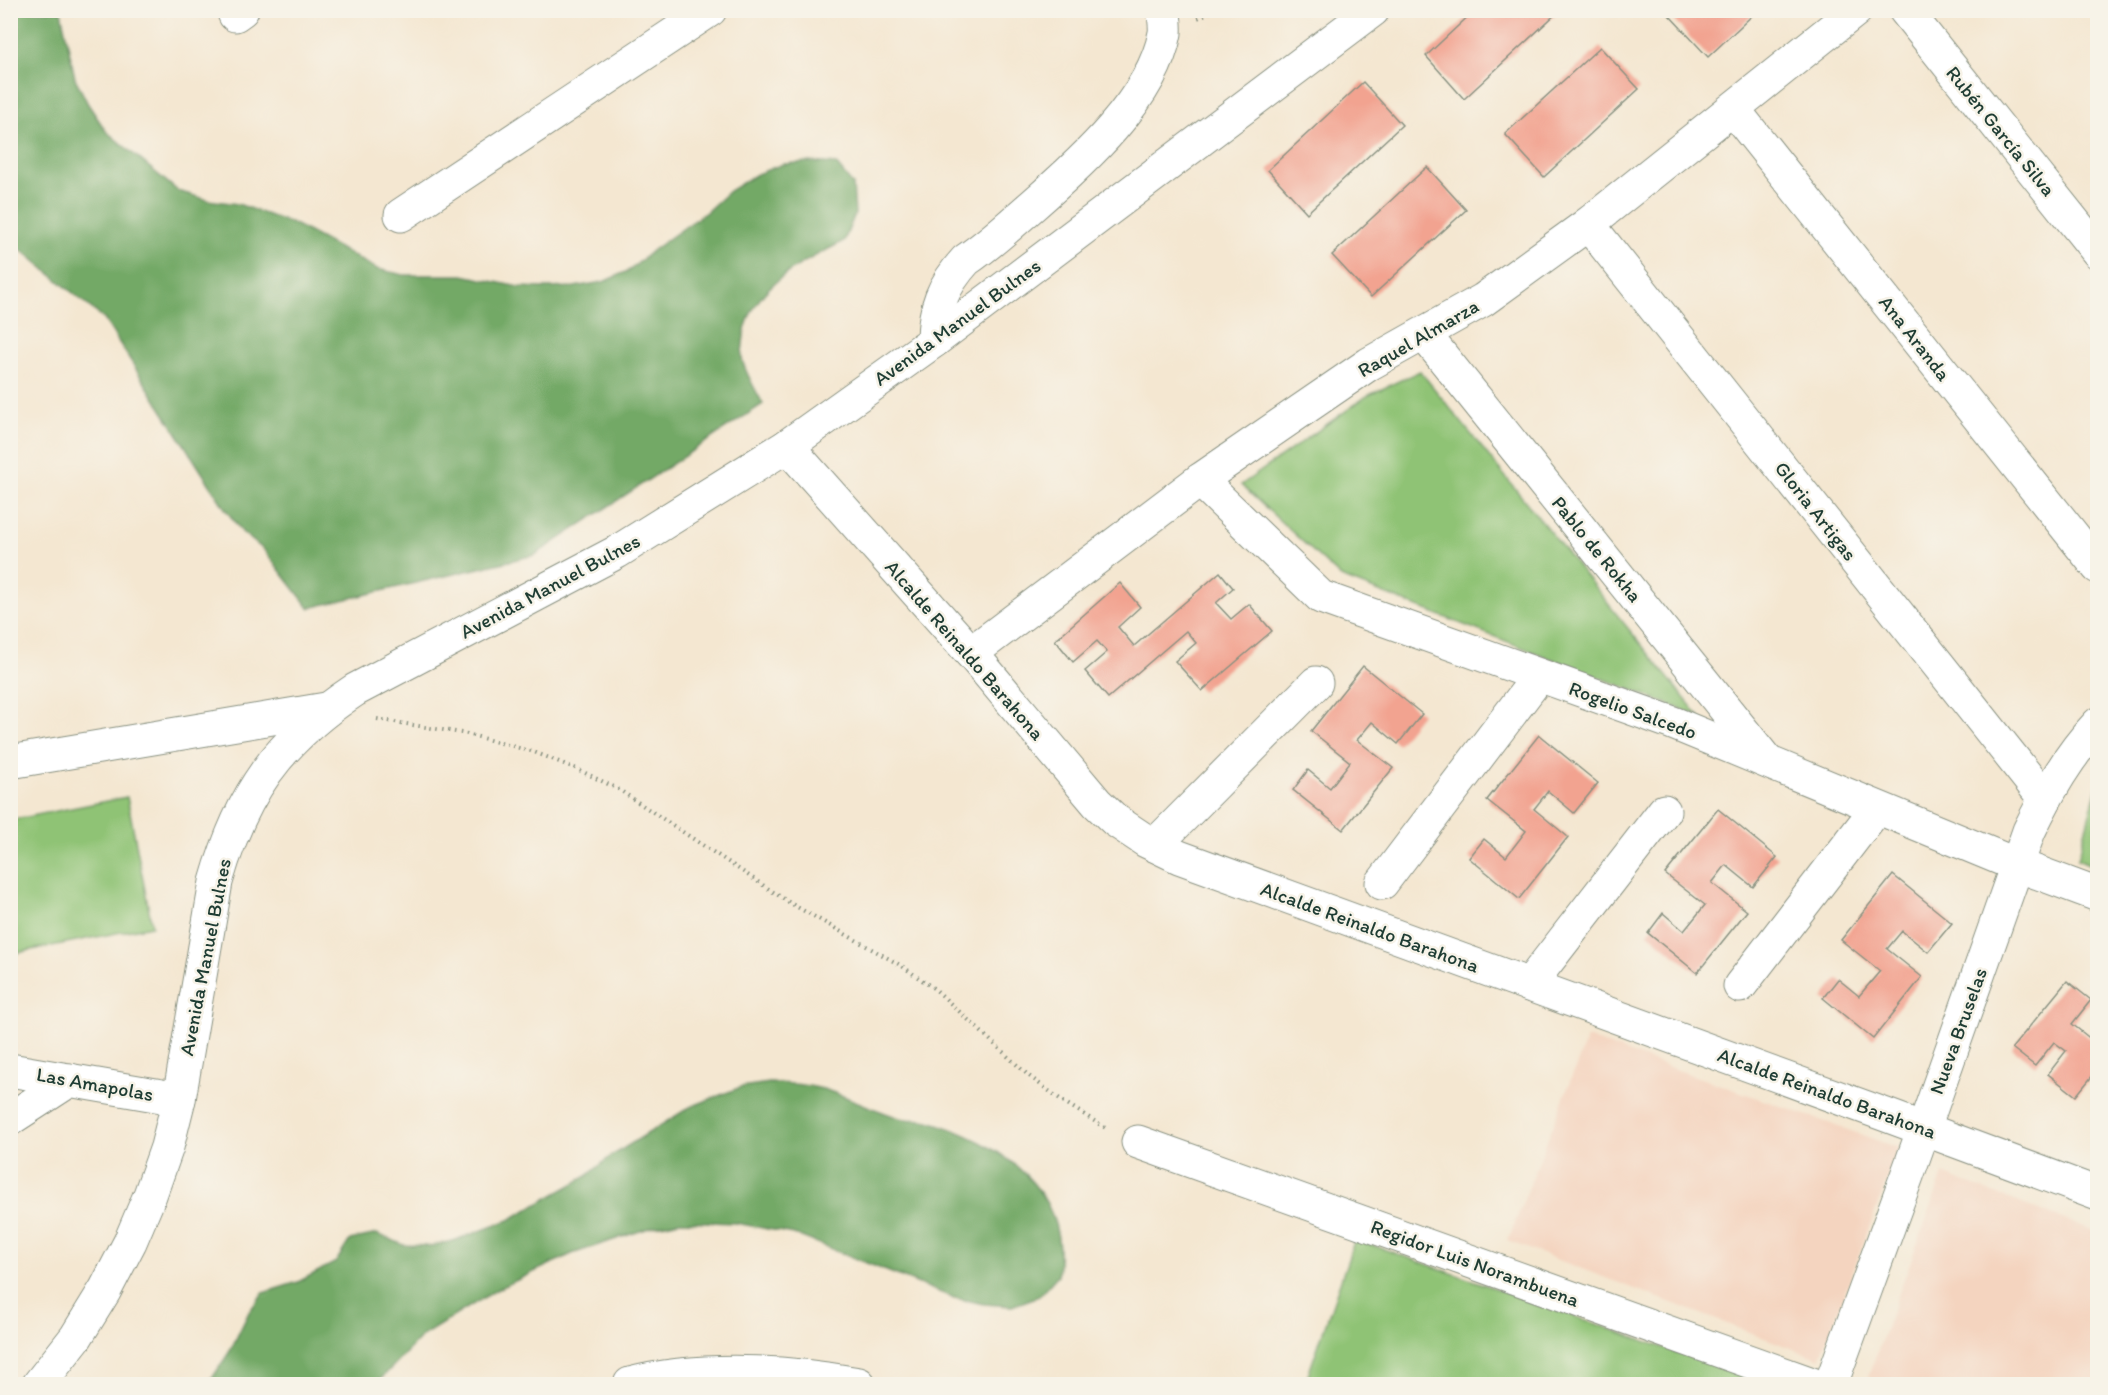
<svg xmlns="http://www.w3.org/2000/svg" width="2108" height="1395" viewBox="0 0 2108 1395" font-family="Itim,sans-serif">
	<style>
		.built { fill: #f4d4bf }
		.green { fill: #8fc375; stroke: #578054; stroke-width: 1.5 }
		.forest { fill: #73a966; stroke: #49734d; stroke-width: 1.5 }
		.building { fill: #f2a390 }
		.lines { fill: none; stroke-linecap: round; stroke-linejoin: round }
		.minor-casing { stroke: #8a9282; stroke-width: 35 }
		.path { stroke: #8a9282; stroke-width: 4; stroke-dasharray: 1.5 4.5; stroke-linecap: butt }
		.minor { stroke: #fff; stroke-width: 33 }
		.labels { text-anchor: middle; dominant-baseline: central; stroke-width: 5; stroke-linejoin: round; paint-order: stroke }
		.street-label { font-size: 20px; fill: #1f3d34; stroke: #f7f3e8 }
	</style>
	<rect width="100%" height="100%" fill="#f7f3e8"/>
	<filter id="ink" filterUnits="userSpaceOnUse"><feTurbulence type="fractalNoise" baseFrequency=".0167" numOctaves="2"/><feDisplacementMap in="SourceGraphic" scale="12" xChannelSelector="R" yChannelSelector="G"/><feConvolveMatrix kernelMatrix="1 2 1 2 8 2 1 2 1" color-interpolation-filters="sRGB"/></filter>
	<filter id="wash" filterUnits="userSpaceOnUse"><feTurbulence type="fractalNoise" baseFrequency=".008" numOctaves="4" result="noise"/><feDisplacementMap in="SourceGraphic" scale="24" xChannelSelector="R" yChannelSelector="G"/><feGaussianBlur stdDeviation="1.35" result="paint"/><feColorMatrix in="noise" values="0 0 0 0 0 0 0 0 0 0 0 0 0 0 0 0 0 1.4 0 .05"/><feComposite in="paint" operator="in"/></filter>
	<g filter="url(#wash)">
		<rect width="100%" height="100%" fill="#f4e7d1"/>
		<g class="built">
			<polygon points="1587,1038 1899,1148 1820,1359 1508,1241"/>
			<polygon points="1943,1174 2097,1232 2097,1384 1887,1384 1868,1377"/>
		</g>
		<g class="green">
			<polygon points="1420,371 1699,716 1341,577 1241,485 1367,396"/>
			<polygon points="2097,787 2097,868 2078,859"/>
			<polygon points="127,797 152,926 11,954 11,820"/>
			<polygon points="1355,1239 1767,1384 1305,1384"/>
		</g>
		<g class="forest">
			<path d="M 10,11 L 61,11 L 75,78 L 88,104 L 106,131 L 178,191 L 208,200 L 238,204 L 296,225 L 377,269 L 404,275 L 463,275 L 519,287 L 547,288 L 574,287 L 603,282 L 630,270 L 653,250 L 706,212 L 729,191 L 757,174 L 783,164 L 809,162 L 836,164 L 853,185 L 855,214 L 844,241 C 800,264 747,287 743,344 C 743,348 741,354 742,358 C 744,371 757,392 763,404 L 535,555 L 309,608 L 264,550 L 242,532 L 226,510 L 104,319 L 11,241 Z"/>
			<path d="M 769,1083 C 787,1083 805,1084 823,1089 C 849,1097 874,1110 900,1118 C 910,1121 922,1118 932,1122 C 991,1141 1055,1178 1059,1248 C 1060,1257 1059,1266 1058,1275 L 1039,1296 L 1012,1306 L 984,1304 L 954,1298 L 794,1234 L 736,1223 L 680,1221 L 652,1227 L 572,1254 L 496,1290 L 422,1336 L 376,1384 L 206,1384 L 215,1374 L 230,1351 L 249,1312 L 263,1293 L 298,1282 L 336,1262 L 350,1240 L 377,1234 L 404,1245 L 431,1246 L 456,1240 L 509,1220 L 587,1176 L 611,1156 L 690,1107 L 741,1087 Z"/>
		</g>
		<g id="blocks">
			<g class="building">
				<polygon points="1475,10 1560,10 1464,99 1426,56"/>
				<polygon points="1674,10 1758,10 1708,57 1669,15"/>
				<polygon points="1600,47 1639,89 1544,177 1505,134"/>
				<polygon points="1363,82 1402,125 1307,213 1268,170"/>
				<polygon points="1427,167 1466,210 1371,297 1332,255"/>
				<polygon points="1220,572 1233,588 1216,603 1231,619 1249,604 1272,631 1202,691 1175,661 1196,643 1186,631 1108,698 1085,671 1107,652 1097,641 1073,662 1055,640 1120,583 1140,607 1118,627 1134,646"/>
				<polygon points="1363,666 1422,714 1398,744 1372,722 1357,740 1393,768 1343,830 1293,790 1308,770 1330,788 1350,762 1311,731"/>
				<polygon points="1539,735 1598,783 1574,813 1548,791 1534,809 1568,837 1519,899 1469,858 1484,839 1506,857 1526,831 1487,800"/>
				<polygon points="1718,809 1777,857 1753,887 1726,865 1712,883 1747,911 1697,973 1648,933 1663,913 1684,931 1705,905 1665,874"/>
				<polygon points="1893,875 1952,923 1928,952 1902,931 1887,949 1922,977 1873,1039 1823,998 1838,979 1859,996 1880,971 1841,940"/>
				<polygon points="2067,981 2091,1000 2072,1024 2092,1040 2098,1033 2098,1069 2076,1096 2048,1074 2066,1051 2054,1042 2035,1066 2012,1048"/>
			</g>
		</g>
	</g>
	<g filter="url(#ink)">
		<use href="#blocks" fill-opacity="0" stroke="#8a9282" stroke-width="1.5"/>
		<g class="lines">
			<defs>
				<g id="minor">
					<polyline points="233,10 235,15 242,10"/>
					<polyline points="1905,10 2098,252"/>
					<polyline points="1733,109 2098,567"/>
					<polyline points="401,215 710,10"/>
					<polyline points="1588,224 2045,799"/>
					<polyline points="1424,334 1767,761"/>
					<path d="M 934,341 C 934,308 943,285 966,260 C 990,244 1011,224 1033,205 C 1081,163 1153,99 1165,33 C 1166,26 1164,18 1164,10"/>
					<polyline points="787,446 971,653 1097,803 1116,821 1146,841 1179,857 1886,1115 2098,1194"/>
					<polyline points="1200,480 1321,597 1673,723 2017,865 2098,895"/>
					<polyline points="971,653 1200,480 1369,364 1483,300 1588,224 1856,10"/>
					<polyline points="10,762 326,709"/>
					<polyline points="1155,845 1316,683"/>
					<polyline points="1382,883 1539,676"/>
					<polyline points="1529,985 1664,811"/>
					<polyline points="1740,986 1877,808"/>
					<polyline points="10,1070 179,1099"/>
					<polyline points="10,1119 70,1080"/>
					<polyline points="1138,1142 1812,1384"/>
					<path d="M 39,1384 L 76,1337 L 105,1290 L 130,1242 L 150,1195 L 167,1147 L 179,1099 L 216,882 C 241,794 278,741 355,690 L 617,552 L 787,446 L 934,341 L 1373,10"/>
					<path d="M 630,1384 C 699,1366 789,1371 859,1384"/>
					<path d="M 1831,1384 L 1912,1162 L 2029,831 C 2048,792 2068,756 2098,724"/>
				</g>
			</defs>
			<use href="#minor" class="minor-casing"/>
			<g class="path">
				<polyline points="1198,18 1214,10"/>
				<polyline points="377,719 467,734 534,752 577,769 618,789 790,903 902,966 936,990 1029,1076 1064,1102 1107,1129"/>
			</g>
			<use href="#minor" class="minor"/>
		</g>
	</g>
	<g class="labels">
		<g class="street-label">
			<text transform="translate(2001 131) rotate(51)">Rubén García Silva</text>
			<text transform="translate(957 322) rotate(-36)">Avenida Manuel Bulnes</text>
			<text transform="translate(1418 338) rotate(-30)">Raquel Almarza</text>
			<text transform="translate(1915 338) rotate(52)">Ana Aranda</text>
			<text transform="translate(1816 511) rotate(52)">Gloria Artigas</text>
			<text transform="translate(1597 549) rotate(51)">Pablo de Rokha</text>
			<text transform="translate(550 586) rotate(-28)">Avenida Manuel Bulnes</text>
			<text transform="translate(965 650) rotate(49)">Alcalde Reinaldo Barahona</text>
			<text transform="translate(1633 710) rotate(20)">Rogelio Salcedo</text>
			<text transform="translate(1370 927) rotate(20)">Alcalde Reinaldo Barahona</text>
			<text transform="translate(205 957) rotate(-79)">Avenida Manuel Bulnes</text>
			<text transform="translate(1958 1031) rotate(-70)">Nueva Bruselas</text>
			<text transform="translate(95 1084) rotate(10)">Las Amapolas</text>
			<text transform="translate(1827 1093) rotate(20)">Alcalde Reinaldo Barahona</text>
			<text transform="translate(1475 1263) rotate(20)">Regidor Luis Norambuena</text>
		</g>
	</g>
	<rect width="2108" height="1395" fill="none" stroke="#f7f3e8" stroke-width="36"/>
</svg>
